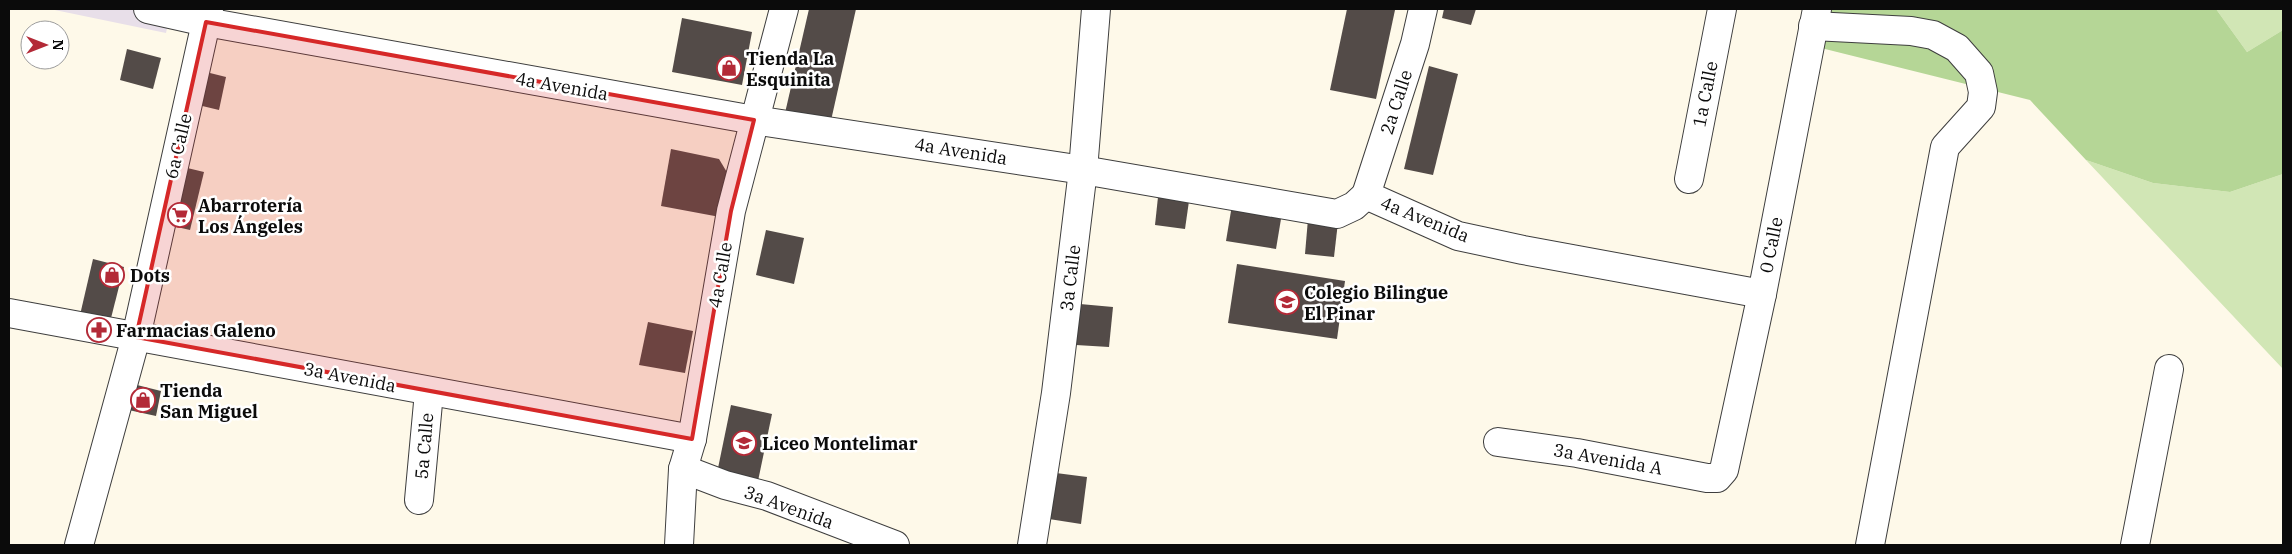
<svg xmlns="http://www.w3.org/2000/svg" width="2292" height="554" viewBox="0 0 2292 554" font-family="'IBM Plex Serif',serif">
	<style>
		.industrial { fill: #e8dfe9 }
		.green { fill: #d1e6b5 }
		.forest { fill: #b5d696 }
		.building { fill: #534b48 }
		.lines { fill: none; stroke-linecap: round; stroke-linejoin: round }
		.minor-casing { stroke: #3e3e3e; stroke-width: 30 }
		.minor { stroke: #fff; stroke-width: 28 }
		.marked { fill: #d62828; fill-opacity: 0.2; stroke: #d62828; stroke-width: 4; stroke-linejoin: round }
		.labels { text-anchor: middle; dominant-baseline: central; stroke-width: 5; stroke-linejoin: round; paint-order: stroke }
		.poi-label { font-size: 18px; font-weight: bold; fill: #0b0b0b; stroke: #fff; text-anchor: start }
		.street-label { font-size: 18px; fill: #0b0b0b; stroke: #fff }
	</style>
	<rect width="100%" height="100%" fill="#fef9e9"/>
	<polygon class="industrial" points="50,9 171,9 166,33"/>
	<g class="green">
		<polygon points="2216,9 2283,9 2283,30 2247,52"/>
		<polygon points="2086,160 2153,183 2230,192 2283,174 2283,369"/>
	</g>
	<polygon class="forest" points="1832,9 2216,9 2247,52 2283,30 2283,174 2230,192 2153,183 2086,160 2030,100 1821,48"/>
	<g class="building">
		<polygon points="809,9 856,9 830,125 785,113"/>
		<polygon points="1347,9 1395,10 1376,99 1330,90"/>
		<polygon points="1444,9 1476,9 1471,25 1442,18"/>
		<polygon points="682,18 752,32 742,85 672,72"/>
		<polygon points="127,49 161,58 153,89 120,80"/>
		<polygon points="1429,66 1458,74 1433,175 1404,169"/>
		<polygon points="202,71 226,77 219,110 194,104"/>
		<polygon points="671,149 719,159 728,174 720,217 661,206"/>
		<polygon points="179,166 204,172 190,230 164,224"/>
		<polygon points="1158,197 1189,201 1185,229 1155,225"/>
		<polygon points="1232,205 1282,213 1276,249 1226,241"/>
		<polygon points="1308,219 1338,222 1334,257 1305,254"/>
		<polygon points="766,230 804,238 794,284 756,275"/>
		<polygon points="93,259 124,267 110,322 80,315"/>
		<polygon points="1237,264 1345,281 1337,339 1228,323"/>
		<polygon points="1080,304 1113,307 1109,347 1076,345"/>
		<polygon points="648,322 693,331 685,373 639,365"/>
		<polygon points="137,385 161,391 156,416 124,409 128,389"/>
		<polygon points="731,405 772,414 758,481 717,473"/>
		<polygon points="1056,473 1087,477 1081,524 1049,519"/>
	</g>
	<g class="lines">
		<defs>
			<g id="minor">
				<polyline points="148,9 206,22 754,120 1083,170 1337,214 1354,206 1366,195"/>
				<polyline points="1813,26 1911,31 1933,35 1957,48 1979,73 1983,92 1981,107 1945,147 1870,545"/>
				<polyline points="1689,179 1722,9"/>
				<polyline points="1366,195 1458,236 1523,250 1762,294"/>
				<polyline points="1366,195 1415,44 1423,9"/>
				<polyline points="9,313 692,439"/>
				<polyline points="1498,442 1577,453 1707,478 1717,478 1724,470 1762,294 1817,9"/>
				<polyline points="683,469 725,485 767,496 895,545"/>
				<polyline points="419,500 429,392"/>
				<polyline points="79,545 136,337 209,9"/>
				<polyline points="679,545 683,469 692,439 731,211 784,9"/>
				<polyline points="1032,545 1056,393 1083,170 1096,9"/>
				<polyline points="2135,545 2169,369"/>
			</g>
		</defs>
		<use href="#minor" class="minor-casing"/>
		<use href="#minor" class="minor"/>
	</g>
	<path class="marked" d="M 206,22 L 754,120 L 731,211 L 692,439 L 136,337 Z"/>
	<defs>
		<symbol id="shop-ring" viewBox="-11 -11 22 22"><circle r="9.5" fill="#fff" stroke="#b32a37" stroke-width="1.5"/><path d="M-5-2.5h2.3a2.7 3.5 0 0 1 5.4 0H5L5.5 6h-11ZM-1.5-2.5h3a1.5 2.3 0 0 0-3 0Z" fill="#b32a37"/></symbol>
		<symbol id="supermarket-ring" viewBox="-11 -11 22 22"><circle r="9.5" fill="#fff" stroke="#b32a37" stroke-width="1.5"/><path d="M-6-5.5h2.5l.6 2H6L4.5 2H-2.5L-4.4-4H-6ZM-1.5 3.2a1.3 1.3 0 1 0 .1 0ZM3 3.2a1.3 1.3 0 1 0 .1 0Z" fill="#b32a37"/></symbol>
		<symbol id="school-ring" viewBox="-11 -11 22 22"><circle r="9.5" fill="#fff" stroke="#b32a37" stroke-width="1.5"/><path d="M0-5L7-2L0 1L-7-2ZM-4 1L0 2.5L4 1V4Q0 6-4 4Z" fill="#b32a37"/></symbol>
		<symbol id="pharmacy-ring" viewBox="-11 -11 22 22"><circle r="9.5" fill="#fff" stroke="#b32a37" stroke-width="1.5"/><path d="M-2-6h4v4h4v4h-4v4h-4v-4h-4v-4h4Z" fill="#b32a37"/></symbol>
	</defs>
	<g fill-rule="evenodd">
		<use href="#shop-ring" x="715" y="54" width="28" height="28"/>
		<use href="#supermarket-ring" x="166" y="201" width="28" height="28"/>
		<use href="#shop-ring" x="98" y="261" width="28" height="28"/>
		<use href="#school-ring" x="1273" y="288" width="28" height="28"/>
		<use href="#pharmacy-ring" x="85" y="316" width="28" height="28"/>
		<use href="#shop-ring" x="129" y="386" width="28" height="28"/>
		<use href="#school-ring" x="730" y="429" width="28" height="28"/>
	</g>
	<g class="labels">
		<g class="poi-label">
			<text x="746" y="58">Tienda La<tspan x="746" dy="21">Esquinita</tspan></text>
			<text x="198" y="205">Abarrotería<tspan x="198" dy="21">Los Ángeles</tspan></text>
			<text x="130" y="275">Dots</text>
			<text x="1304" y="292">Colegio Bilingue<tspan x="1304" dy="21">El Pinar</tspan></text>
			<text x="116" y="330">Farmacias Galeno</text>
			<text x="160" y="390">Tienda<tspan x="160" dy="21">San Miguel</tspan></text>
			<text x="762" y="443">Liceo Montelimar</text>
		</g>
		<g class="street-label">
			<text transform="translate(562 86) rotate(10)">4a Avenida</text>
			<text transform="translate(1705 94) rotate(-79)">1a Calle</text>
			<text transform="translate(1396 102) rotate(-72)">2a Calle</text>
			<text transform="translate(178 146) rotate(-77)">6a Calle</text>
			<text transform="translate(961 151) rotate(9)">4a Avenida</text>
			<text transform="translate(1425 219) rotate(22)">4a Avenida</text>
			<text transform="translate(1771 245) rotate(-79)">0 Calle</text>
			<text transform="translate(720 275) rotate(-80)">4a Calle</text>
			<text transform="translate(1070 278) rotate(-83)">3a Calle</text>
			<text transform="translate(350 377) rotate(11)">3a Avenida</text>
			<text transform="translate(424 446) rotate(-85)">5a Calle</text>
			<text transform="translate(1608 459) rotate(10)">3a Avenida A</text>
			<text transform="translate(789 507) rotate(20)">3a Avenida</text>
		</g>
	</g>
	<rect width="2292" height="554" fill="none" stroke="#0b0b0b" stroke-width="20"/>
	<g transform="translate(45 45) rotate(90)"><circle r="24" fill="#ffffff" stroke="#9d9d9d"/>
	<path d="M0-4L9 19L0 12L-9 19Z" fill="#b32a37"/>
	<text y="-8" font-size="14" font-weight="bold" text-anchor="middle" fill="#0b0b0b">N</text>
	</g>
</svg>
